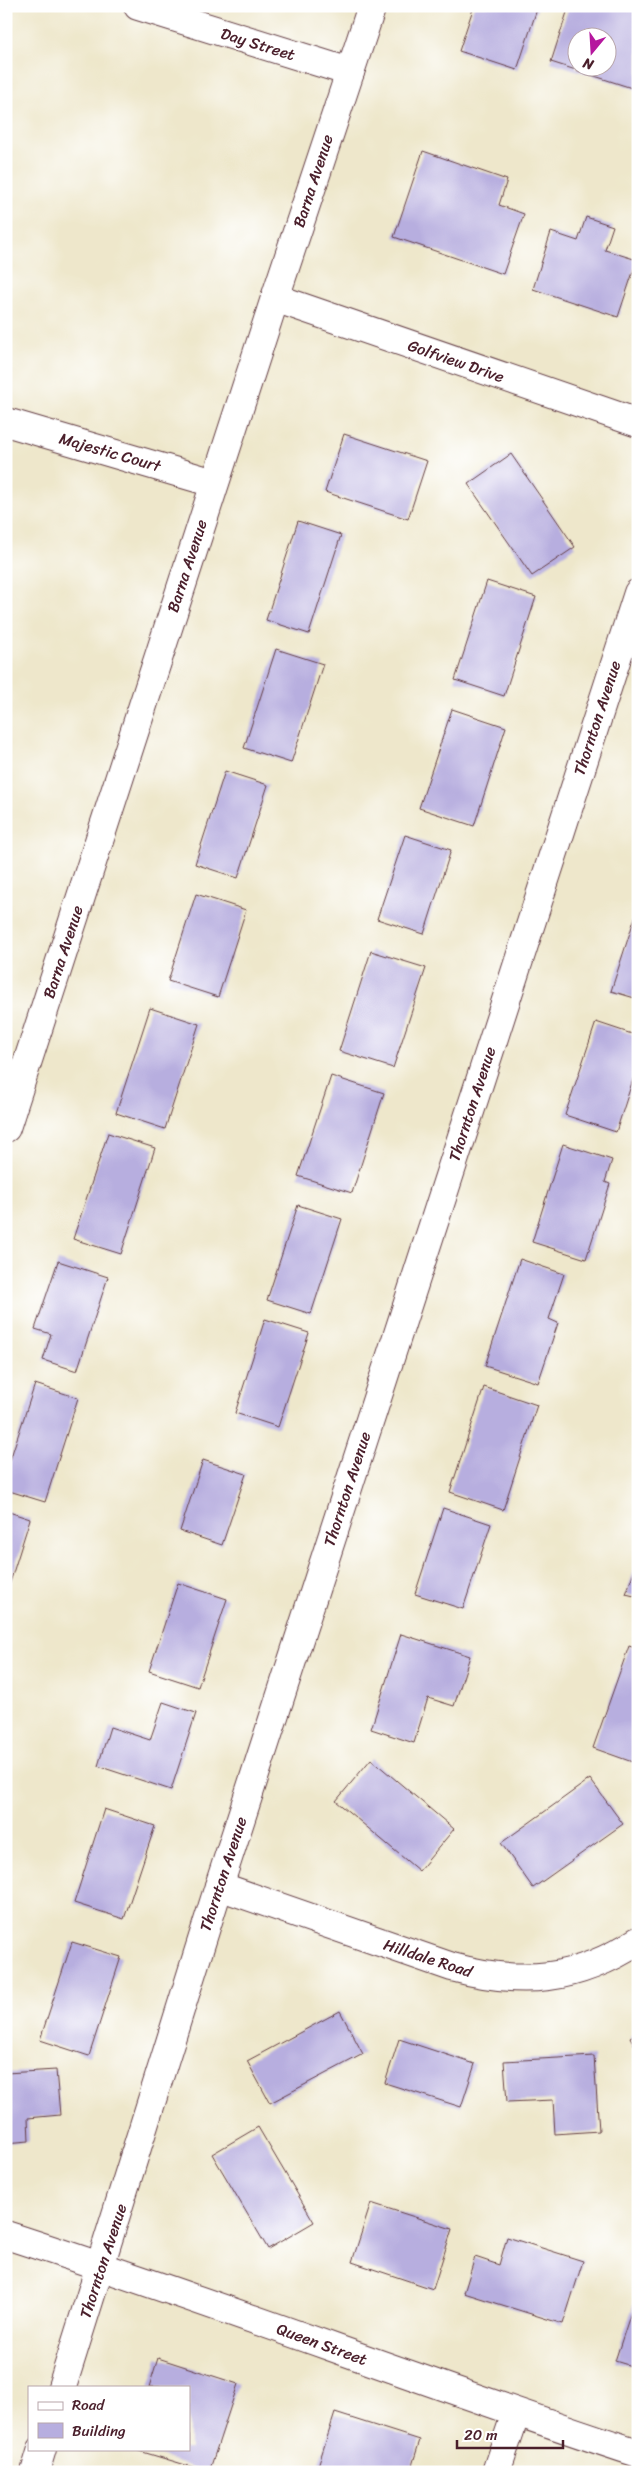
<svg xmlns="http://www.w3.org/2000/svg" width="644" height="2478" viewBox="0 0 644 2478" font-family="Sriracha,sans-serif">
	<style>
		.building { fill: #b7aedf; fill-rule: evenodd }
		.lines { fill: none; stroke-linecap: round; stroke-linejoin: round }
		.minor-casing { stroke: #633d43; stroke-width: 30 }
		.minor { stroke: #fff; stroke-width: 28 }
		.labels { text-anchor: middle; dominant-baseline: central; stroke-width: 4; stroke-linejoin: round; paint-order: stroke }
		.street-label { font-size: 16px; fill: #4a1f2b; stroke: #fff }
	</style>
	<rect width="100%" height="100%" fill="#fff"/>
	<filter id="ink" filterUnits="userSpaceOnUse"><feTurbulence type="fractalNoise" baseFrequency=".02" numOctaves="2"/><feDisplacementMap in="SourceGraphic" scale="10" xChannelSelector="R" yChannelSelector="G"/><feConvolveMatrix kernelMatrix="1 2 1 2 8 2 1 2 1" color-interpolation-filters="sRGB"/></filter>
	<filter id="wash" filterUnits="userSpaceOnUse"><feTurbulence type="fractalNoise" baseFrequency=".0096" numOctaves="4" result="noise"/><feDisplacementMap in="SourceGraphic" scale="20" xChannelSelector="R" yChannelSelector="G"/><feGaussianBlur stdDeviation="1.12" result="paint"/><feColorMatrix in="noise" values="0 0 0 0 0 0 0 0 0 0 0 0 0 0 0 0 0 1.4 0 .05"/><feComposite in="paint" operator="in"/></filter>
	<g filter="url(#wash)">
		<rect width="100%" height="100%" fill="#eee7cb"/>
		<g id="blocks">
			<g class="building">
				<polygon points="474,6 538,6 517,70 459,51"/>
				<path d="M 569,6 L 638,6 L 638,90 L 551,62 ZM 576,38 L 606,38 L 606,68 L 576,68 Z"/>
				<polygon points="423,151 507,180 499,205 524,214 503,274 394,237"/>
				<polygon points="586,217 613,226 605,250 637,260 618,317 533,289 551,232 578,241"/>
				<polygon points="344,434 427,461 408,519 325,492"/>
				<polygon points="511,454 575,547 532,576 468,484"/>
				<polygon points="298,521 341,535 309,634 266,620"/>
				<polygon points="487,581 536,597 504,696 455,680"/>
				<polygon points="276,649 323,664 291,763 244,748"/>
				<polygon points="452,709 506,727 474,826 419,808"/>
				<polygon points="225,771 268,785 238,878 195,864"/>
				<polygon points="405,835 451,850 424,934 377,919"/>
				<polygon points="196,894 246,910 218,997 168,981"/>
				<polygon points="637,911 638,911 638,999 611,991"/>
				<polygon points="371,951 426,968 393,1068 339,1051"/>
				<polygon points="150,1008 199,1024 165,1129 116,1113"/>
				<polygon points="596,1022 638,1036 638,1064 616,1132 565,1115"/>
				<polygon points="331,1076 384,1093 352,1193 298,1176"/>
				<polygon points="108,1133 155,1148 121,1254 73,1239"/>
				<polygon points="563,1144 612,1160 605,1182 610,1184 586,1259 532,1242"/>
				<polygon points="298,1205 342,1219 311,1314 267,1300"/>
				<polygon points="520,1259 564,1274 549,1319 558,1323 538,1383 485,1366"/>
				<polygon points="58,1261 108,1277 77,1371 43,1360 51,1334 35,1329"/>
				<polygon points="265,1319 309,1333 278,1427 235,1413"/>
				<polygon points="35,1384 78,1398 45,1502 6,1490 6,1472"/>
				<polygon points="484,1387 537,1405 503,1510 450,1492"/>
				<polygon points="203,1460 246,1474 222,1545 180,1531"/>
				<polygon points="443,1508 491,1524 463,1609 415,1594"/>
				<polygon points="6,1511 30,1519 7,1592 6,1592"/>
				<polygon points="638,1560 638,1597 626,1594"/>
				<polygon points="178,1583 227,1599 198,1687 149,1671"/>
				<polygon points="401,1634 470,1656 454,1706 428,1698 414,1743 371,1729"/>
				<polygon points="629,1646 638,1649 638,1764 593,1748"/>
				<polygon points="163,1702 196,1713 171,1790 98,1766 110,1727 150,1740"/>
				<polygon points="371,1759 454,1829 419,1871 336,1801"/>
				<polygon points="590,1779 623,1824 533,1888 501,1843"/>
				<polygon points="104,1809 155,1826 124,1919 74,1903"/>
				<polygon points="72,1942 121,1957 89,2056 40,2040"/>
				<polygon points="340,2011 363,2054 270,2103 247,2061"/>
				<polygon points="638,2033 638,2052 630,2037"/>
				<polygon points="399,2039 475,2064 461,2107 385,2083"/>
				<polygon points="594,2056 599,2131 555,2134 553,2100 507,2102 504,2061"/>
				<polygon points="56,2070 60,2115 28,2118 29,2141 6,2143 6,2073"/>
				<polygon points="258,2127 314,2222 268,2249 212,2154"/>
				<polygon points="371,2203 452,2229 433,2289 352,2262"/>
				<polygon points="507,2237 583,2261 563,2324 464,2293 475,2257 499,2265"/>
				<polygon points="637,2294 638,2294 638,2368 615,2361"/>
				<polygon points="158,2358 238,2384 209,2472 136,2450 189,2449 189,2387 149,2387"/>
				<polygon points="335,2413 420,2440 410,2472 316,2472"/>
			</g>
		</g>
	</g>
	<g filter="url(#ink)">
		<use href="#blocks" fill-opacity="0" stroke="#633d43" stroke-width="1"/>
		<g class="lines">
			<defs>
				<g id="minor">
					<polyline points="138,6 350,72"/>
					<polyline points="275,298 638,423"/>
					<polyline points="6,422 214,483"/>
					<polyline points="6,1128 275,298 372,6"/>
					<path d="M 219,1886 L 452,1967 C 522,1986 577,1981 638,1941"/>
					<path d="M 6,2235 C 218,2303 426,2384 638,2453"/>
					<polyline points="62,2387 219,1886 638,593"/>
					<polyline points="35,2472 42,2449"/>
					<polyline points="496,2472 516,2413"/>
				</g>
			</defs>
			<use href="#minor" class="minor-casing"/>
			<use href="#minor" class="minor"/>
		</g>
	</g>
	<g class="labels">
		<g class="street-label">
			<text transform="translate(258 44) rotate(17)">Day Street</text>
			<text transform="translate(313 181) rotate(-72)">Barna Avenue</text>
			<text transform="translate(456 361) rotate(19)">Golfview Drive</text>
			<text transform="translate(110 452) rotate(16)">Majestic Court</text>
			<text transform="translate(187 566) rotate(-72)">Barna Avenue</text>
			<text transform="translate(597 718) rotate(-72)">Thornton Avenue</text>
			<text transform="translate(63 952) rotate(-72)">Barna Avenue</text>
			<text transform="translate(472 1104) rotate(-72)">Thornton Avenue</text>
			<text transform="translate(347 1489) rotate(-72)">Thornton Avenue</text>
			<text transform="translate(223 1874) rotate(-72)">Thornton Avenue</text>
			<text transform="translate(428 1958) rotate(18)">Hilldale Road</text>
			<text transform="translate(103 2261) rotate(-72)">Thornton Avenue</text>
			<text transform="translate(322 2344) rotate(20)">Queen Street</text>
		</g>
	</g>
	<rect width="644" height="2478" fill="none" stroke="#fff" stroke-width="25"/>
	<rect x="28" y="2386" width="162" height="65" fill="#ffffff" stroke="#b7a5aa"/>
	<rect x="38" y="2402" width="25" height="8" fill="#ffffff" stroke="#b7a5aa"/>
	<text x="72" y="2410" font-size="15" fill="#4a1f2b">Road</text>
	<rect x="38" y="2423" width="25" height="15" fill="#b7aedf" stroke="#b7a5aa"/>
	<text x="72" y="2436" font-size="15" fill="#4a1f2b">Building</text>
	<g transform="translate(592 52) rotate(198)"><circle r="24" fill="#ffffff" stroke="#b7a5aa"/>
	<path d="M0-4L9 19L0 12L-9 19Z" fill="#b5179e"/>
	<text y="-8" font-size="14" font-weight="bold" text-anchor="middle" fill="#4a1f2b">N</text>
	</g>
	<path d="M457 2440v8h106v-8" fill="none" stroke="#4a1f2b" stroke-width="2.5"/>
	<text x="464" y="2440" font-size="15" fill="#4a1f2b" stroke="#ffffff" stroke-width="4" paint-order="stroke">20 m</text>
</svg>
